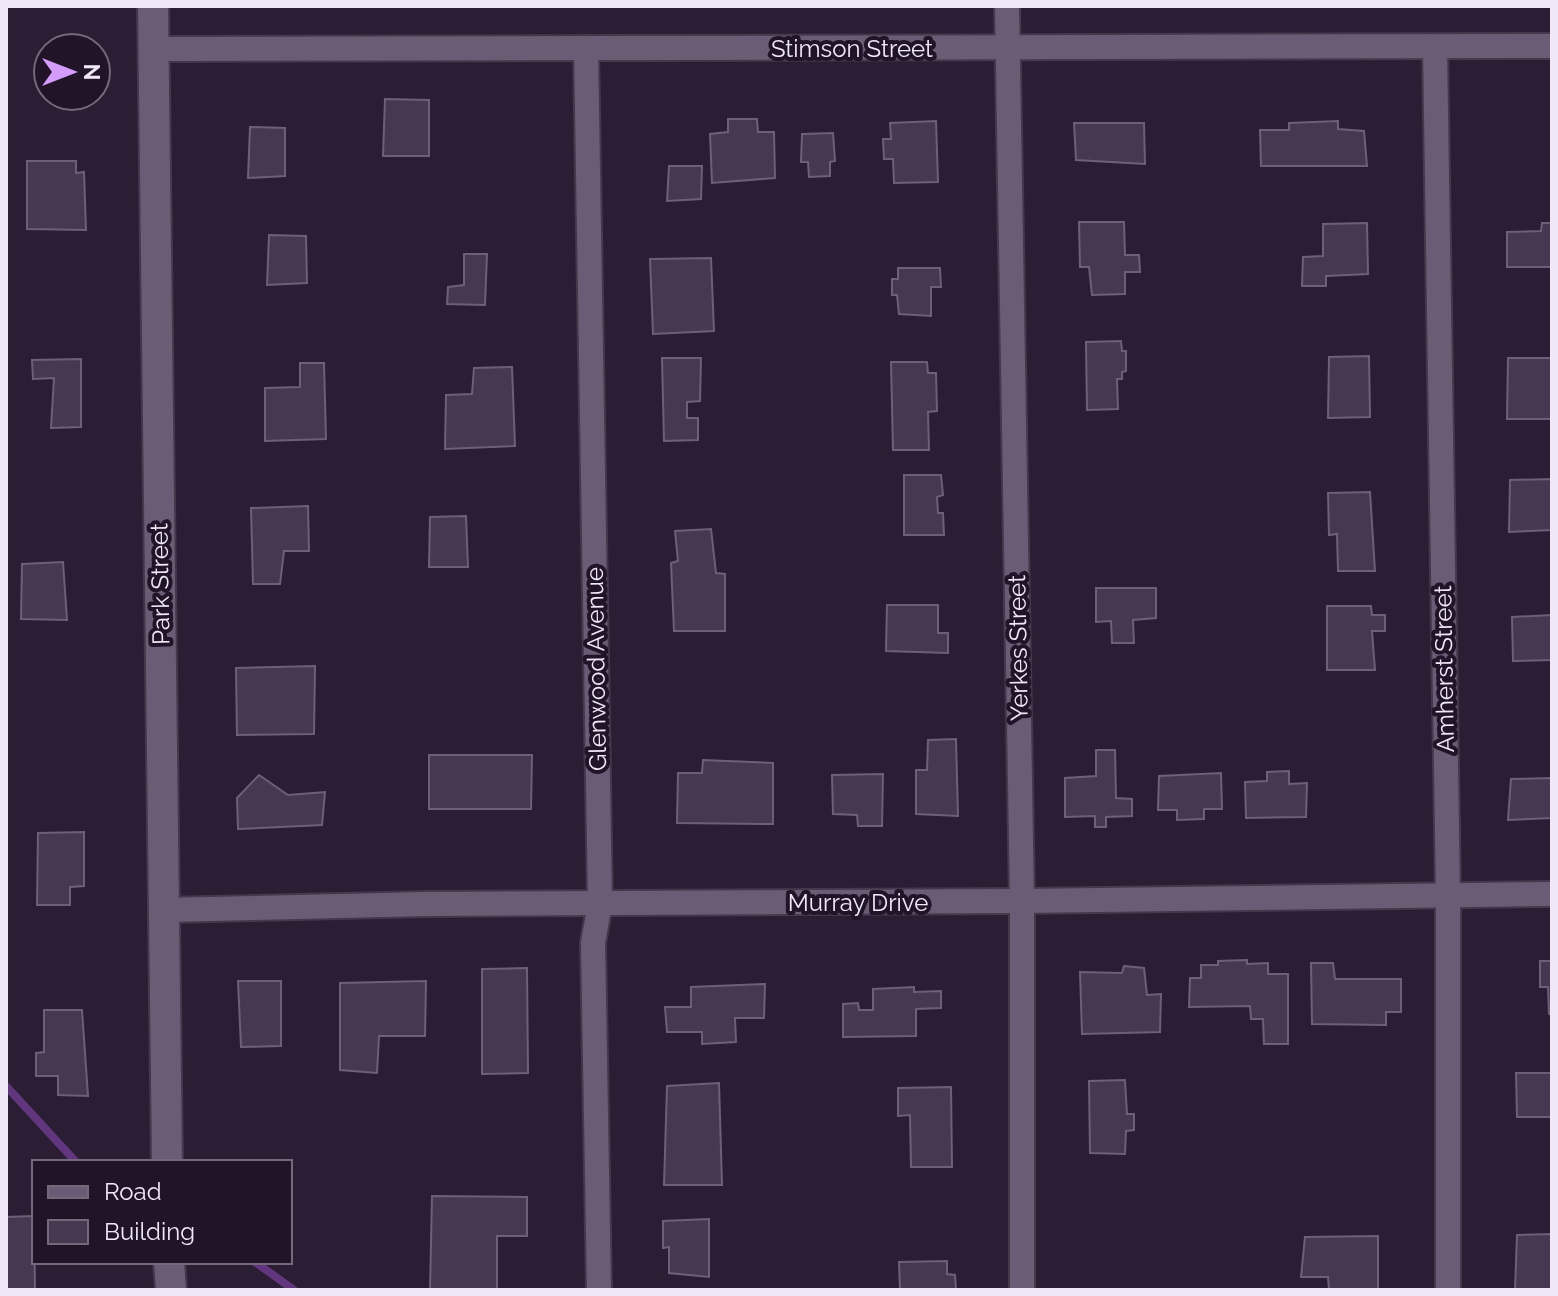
<svg xmlns="http://www.w3.org/2000/svg" width="1558" height="1296" viewBox="0 0 1558 1296" font-family="Raleway,sans-serif">
	<style>
		.lines { fill: none; stroke-linecap: round; stroke-linejoin: round }
		.stream { stroke: #62367e; stroke-width: 8 }
		.building { fill: #463851; stroke: #6e5f79; stroke-width: 2 }
		.minor-casing { stroke: #44384b; stroke-width: 28 }
		.tertiary-casing { stroke: #44384b; stroke-width: 34 }
		.minor { stroke: #6b5c76; stroke-width: 24 }
		.tertiary { stroke: #6b5c76; stroke-width: 30 }
		.labels { text-anchor: middle; dominant-baseline: central; stroke-width: 8; stroke-linejoin: round; paint-order: stroke }
		.street-label { font-size: 24px; fill: #f0e7f7; stroke: #211429 }
	</style>
	<rect width="100%" height="100%" fill="#2a1d34"/>
	<g class="lines">
		<g class="stream">
			<polyline points="6,1086 76,1162"/>
			<polyline points="255,1262 294,1290"/>
		</g>
	</g>
	<g class="building">
		<polygon points="385,99 429,100 429,156 383,156"/>
		<polygon points="728,119 757,119 758,132 774,132 775,178 712,183 710,134 728,132"/>
		<polygon points="936,121 938,182 894,183 893,159 884,159 883,139 891,139 890,123"/>
		<polygon points="1338,121 1338,129 1364,131 1367,166 1261,166 1260,130 1289,130 1289,123"/>
		<polygon points="1074,123 1144,123 1145,164 1076,160"/>
		<polygon points="250,127 285,128 285,176 248,178"/>
		<polygon points="833,133 835,161 830,162 830,176 809,177 808,162 801,162 802,134"/>
		<polygon points="27,161 76,161 76,173 84,172 86,230 27,229"/>
		<polygon points="669,166 702,166 701,199 667,201"/>
		<polygon points="1079,222 1124,222 1125,255 1139,255 1140,272 1125,272 1125,294 1092,295 1089,267 1080,267"/>
		<polygon points="1367,223 1368,274 1326,276 1326,286 1302,286 1303,257 1323,256 1323,224"/>
		<polygon points="1542,223 1552,223 1552,267 1507,267 1507,232 1541,231"/>
		<polygon points="269,235 306,236 307,283 267,285"/>
		<polygon points="464,254 487,254 485,305 447,304 448,287 464,285"/>
		<polygon points="711,258 714,331 653,334 650,259"/>
		<polygon points="898,268 940,268 941,287 931,287 931,316 899,314 897,295 892,295 892,279 898,279"/>
		<polygon points="1121,341 1122,351 1126,351 1126,371 1122,372 1122,379 1117,379 1118,409 1087,410 1086,342"/>
		<polygon points="1369,356 1370,417 1328,418 1329,357"/>
		<polygon points="662,358 701,358 700,401 687,402 687,418 698,418 698,440 664,441"/>
		<polygon points="1508,358 1552,358 1552,419 1507,419"/>
		<polygon points="81,359 81,427 51,428 54,378 33,379 32,360"/>
		<polygon points="891,362 927,362 928,373 936,373 937,411 928,412 929,450 893,450"/>
		<polygon points="300,363 324,363 326,439 265,441 265,388 300,387"/>
		<polygon points="512,367 515,446 445,449 446,395 472,394 474,368"/>
		<polygon points="904,475 941,475 943,495 937,497 938,513 943,513 944,535 904,535"/>
		<polygon points="1552,479 1552,530 1509,532 1510,480"/>
		<polygon points="1370,492 1375,571 1338,571 1337,534 1329,535 1328,493"/>
		<polygon points="308,506 309,551 284,551 280,584 253,584 251,508"/>
		<polygon points="466,516 468,567 429,567 430,517"/>
		<polygon points="711,529 716,573 725,574 725,631 674,631 671,563 678,561 675,531"/>
		<polygon points="63,562 67,620 21,619 22,564"/>
		<polygon points="1096,588 1156,588 1156,618 1133,620 1134,643 1112,643 1111,621 1096,622"/>
		<polygon points="887,605 938,605 938,633 948,633 948,653 886,651"/>
		<polygon points="1327,606 1371,606 1372,615 1385,615 1385,631 1372,631 1375,670 1327,670"/>
		<polygon points="1552,615 1552,660 1513,661 1512,617"/>
		<polygon points="315,666 314,734 237,735 236,668"/>
		<polygon points="956,739 958,816 916,814 916,770 927,770 928,740"/>
		<polygon points="1096,750 1115,750 1116,798 1132,799 1132,816 1106,817 1106,827 1095,827 1095,816 1065,817 1065,778 1096,776"/>
		<polygon points="429,755 532,755 531,809 429,809"/>
		<polygon points="703,760 773,763 773,824 677,823 678,773 702,773"/>
		<polygon points="1289,771 1289,784 1307,783 1306,817 1246,818 1245,782 1267,781 1267,772"/>
		<polygon points="1221,773 1222,809 1204,809 1204,819 1177,820 1177,810 1158,810 1159,776"/>
		<polygon points="883,774 882,826 858,826 857,815 833,814 832,775"/>
		<polygon points="259,775 288,795 325,792 322,825 238,829 237,798"/>
		<polygon points="1552,778 1552,818 1508,820 1511,779"/>
		<polygon points="84,832 84,886 70,887 70,905 37,905 38,833"/>
		<polygon points="1247,960 1247,964 1268,963 1268,974 1288,974 1288,1044 1264,1044 1263,1019 1251,1019 1250,1006 1189,1007 1190,978 1201,978 1201,965 1218,965 1218,961"/>
		<polygon points="1540,961 1552,961 1552,1015 1549,1014 1548,987 1540,987"/>
		<polygon points="1311,963 1333,963 1335,979 1401,979 1401,1012 1386,1012 1386,1025 1312,1024"/>
		<polygon points="1124,966 1144,968 1147,995 1161,994 1160,1032 1082,1034 1080,972 1122,973"/>
		<polygon points="527,968 528,1073 482,1074 482,969"/>
		<polygon points="238,981 281,981 281,1046 241,1047"/>
		<polygon points="426,981 425,1036 379,1036 377,1073 340,1070 340,983"/>
		<polygon points="765,984 764,1018 735,1018 736,1042 702,1044 702,1032 667,1032 665,1007 691,1007 691,987"/>
		<polygon points="914,987 914,992 941,991 941,1008 916,1009 916,1036 843,1037 843,1004 858,1003 859,1010 873,1010 873,989"/>
		<polygon points="44,1010 82,1010 88,1096 58,1095 58,1076 36,1076 36,1053 44,1052"/>
		<polygon points="1516,1073 1552,1073 1552,1117 1517,1117"/>
		<polygon points="1125,1080 1127,1114 1134,1114 1134,1130 1126,1131 1125,1154 1090,1153 1089,1081"/>
		<polygon points="719,1083 722,1185 664,1185 667,1086"/>
		<polygon points="951,1087 952,1167 911,1167 910,1115 898,1116 898,1088"/>
		<polygon points="432,1196 527,1197 527,1236 497,1236 497,1290 430,1290"/>
		<polygon points="34,1216 35,1290 6,1290 6,1217"/>
		<polygon points="709,1219 709,1277 669,1273 669,1247 663,1248 663,1221"/>
		<polygon points="1552,1234 1552,1290 1515,1290 1517,1235"/>
		<polygon points="1378,1236 1378,1290 1329,1290 1328,1277 1301,1277 1305,1237"/>
		<polygon points="947,1261 947,1274 955,1275 956,1290 900,1290 899,1262"/>
	</g>
	<g class="lines">
		<defs>
			<g id="minor">
				<polyline points="1007,6 1022,901 1022,1290"/>
				<polyline points="1435,47 1448,895 1448,1290"/>
				<polyline points="586,48 600,903 593,943 599,1290"/>
				<polyline points="153,49 1552,46"/>
				<polyline points="164,910 426,904 1022,901 1552,894"/>
			</g>
			<g id="tertiary">
				<polyline points="153,6 167,1162"/>
				<polyline points="169,1262 171,1290"/>
			</g>
		</defs>
		<use href="#minor" class="minor-casing"/>
		<use href="#tertiary" class="tertiary-casing"/>
		<use href="#minor" class="minor"/>
		<use href="#tertiary" class="tertiary"/>
	</g>
	<g class="labels">
		<g class="street-label">
			<text x="852" y="48">Stimson Street</text>
			<text transform="translate(160 584) rotate(-91)">Park Street</text>
			<text transform="translate(1018 648) rotate(-91)">Yerkes Street</text>
			<text transform="translate(596 669) rotate(-91)">Glenwood Avenue</text>
			<text transform="translate(1444 669) rotate(-91)">Amherst Street</text>
			<text x="858" y="902">Murray Drive</text>
		</g>
	</g>
	<rect width="1558" height="1296" fill="none" stroke="#f0e7f7" stroke-width="16"/>
	<rect x="32" y="1160" width="260" height="104" fill="#211429" stroke="#74687b" stroke-width="2"/>
	<rect x="48" y="1186" width="40" height="12" fill="#6b5c76" stroke="#74687b" stroke-width="2"/>
	<text x="104" y="1200" font-size="24" fill="#f0e7f7">Road</text>
	<rect x="48" y="1220" width="40" height="24" fill="#463851" stroke="#74687b" stroke-width="2"/>
	<text x="104" y="1240" font-size="24" fill="#f0e7f7">Building</text>
	<g transform="translate(72 72) rotate(90)"><circle r="38" fill="#211429" stroke="#74687b" stroke-width="2"/>
	<path d="M0-6L14 30L0 20L-14 30Z" fill="#d49cfb"/>
	<text y="-12" font-size="22" font-weight="bold" text-anchor="middle" fill="#f0e7f7">N</text>
	</g>
</svg>
